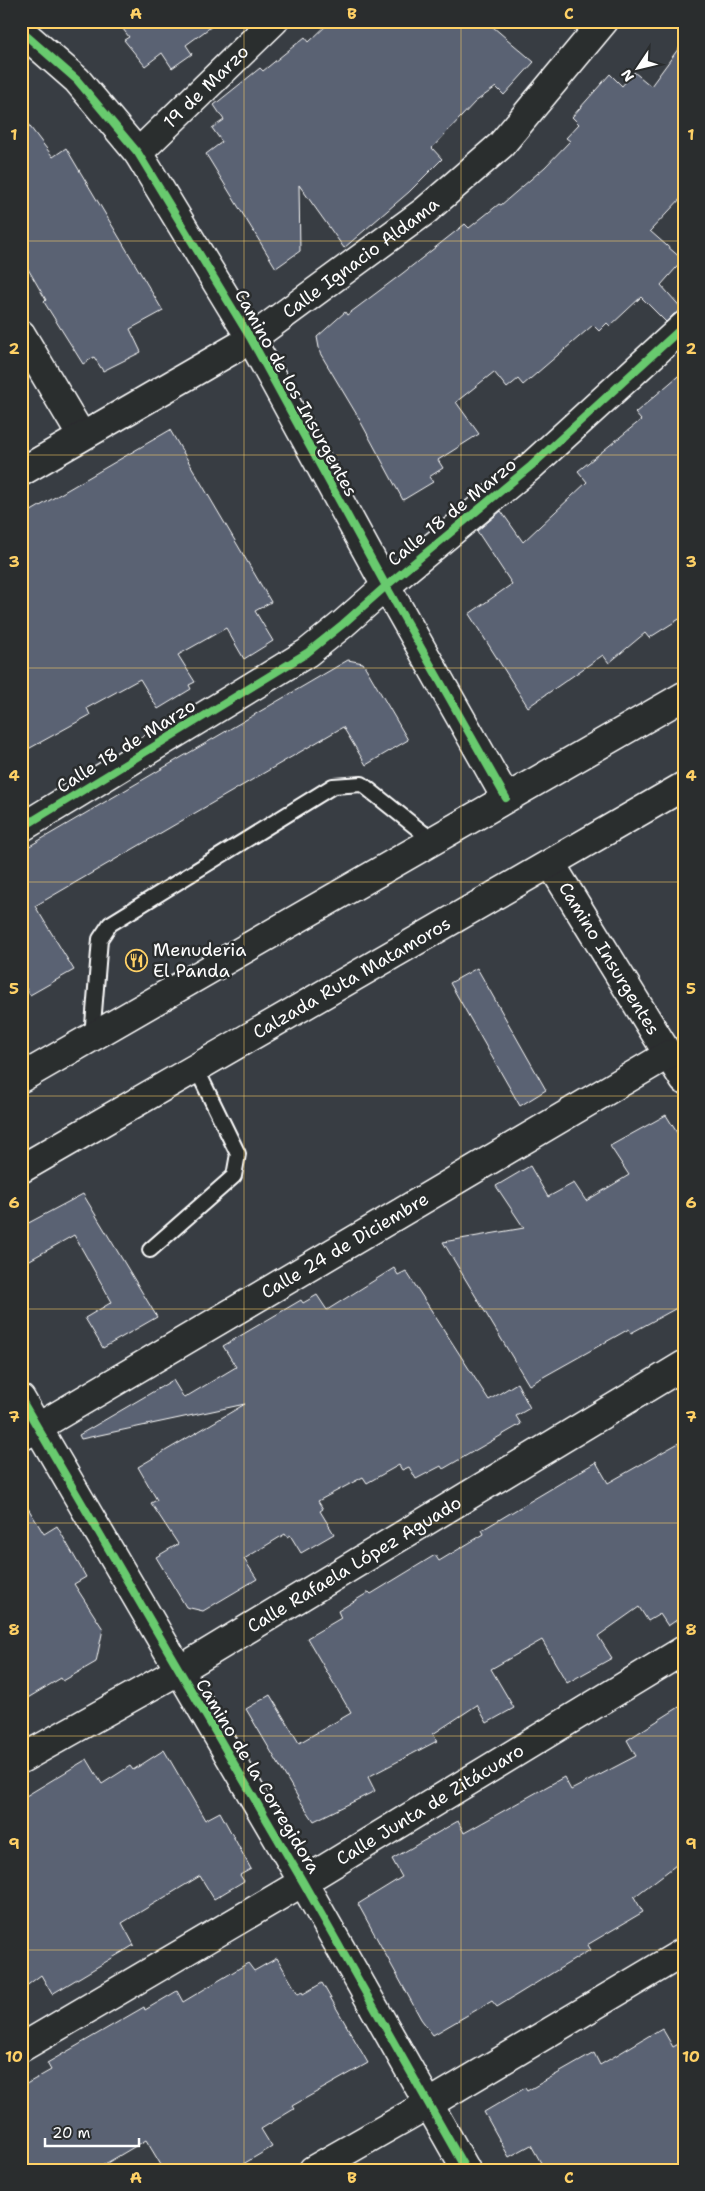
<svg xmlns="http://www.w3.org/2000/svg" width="705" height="2191" viewBox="0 0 705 2191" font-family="'Shantell Sans',sans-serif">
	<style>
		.building { fill: #5a6273; stroke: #fff }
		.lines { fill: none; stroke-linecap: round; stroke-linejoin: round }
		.lane-casing { stroke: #fff; stroke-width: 18 }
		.street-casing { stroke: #fff; stroke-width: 31 }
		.primary-casing { stroke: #fff; stroke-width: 31 }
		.lane { stroke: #2a2d2e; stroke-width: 14 }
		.street { stroke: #2a2d2e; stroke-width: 28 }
		.primary { stroke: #2a2d2e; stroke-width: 28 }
		.cycleway-casing { stroke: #2a2d2e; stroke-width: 11 }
		.cycleway { stroke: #67ca6e; stroke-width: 8 }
		.grid { fill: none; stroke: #ffd166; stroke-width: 1; stroke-opacity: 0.55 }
		.labels { text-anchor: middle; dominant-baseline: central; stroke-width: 5; stroke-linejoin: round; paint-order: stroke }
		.street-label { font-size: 18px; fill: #fff; stroke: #2a2d2e }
		.poi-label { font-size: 18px; fill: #fff; stroke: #2a2d2e; text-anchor: start }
		.neatline { fill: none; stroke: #ffd166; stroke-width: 2 }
		.grid-label { font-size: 16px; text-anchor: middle; font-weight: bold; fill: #ffd166 }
	</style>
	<rect width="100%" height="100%" fill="#383d43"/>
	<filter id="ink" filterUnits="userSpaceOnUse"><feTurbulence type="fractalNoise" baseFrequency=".02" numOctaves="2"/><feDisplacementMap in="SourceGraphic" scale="10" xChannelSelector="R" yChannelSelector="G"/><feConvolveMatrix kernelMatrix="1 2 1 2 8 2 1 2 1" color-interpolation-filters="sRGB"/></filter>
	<g filter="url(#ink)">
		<g class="building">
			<polygon points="117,21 219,21 186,45 192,54 172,68 162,53 145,66 124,40 129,37"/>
			<polygon points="331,21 486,21 534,62 504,95 496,87 475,102 432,148 442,159 409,192 344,248 299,185 300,251 276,268 206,154 222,142 212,128 224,120 214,105 260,68 263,71 305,37 309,42"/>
			<polygon points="684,41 684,195 650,231 683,260 661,285 684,311 674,314 666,322 641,297 610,326 607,323 599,331 593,325 523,385 518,379 507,388 494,372 456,402 479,434 438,460 443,468 429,477 433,482 403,500 357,415 320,353 317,337 345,312 347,315 403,273 465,224 469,228 499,204 501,205 545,167 570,141 566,138 579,124 572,117 610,74 622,86 634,72 651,86"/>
			<polygon points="21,115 53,157 66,148 163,311 130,329 141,352 103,371 94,357 83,364 44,302 46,300 21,257"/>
			<polygon points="684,371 684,616 649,638 645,633 609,663 603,655 528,707 469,614 512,584 477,531 501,511 523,542 587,482 578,471 641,420 635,413"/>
			<polygon points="170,430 271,602 255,611 273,641 244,659 226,628 178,655 195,682 189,685 191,689 158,709 140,679 87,708 90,715 21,753 21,517"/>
			<polygon points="348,660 363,663 408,740 366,765 343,727 35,906 74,970 30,995 21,980 21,851"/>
			<polygon points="477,968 546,1090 520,1106 450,983"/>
			<polygon points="666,1115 684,1144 684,1304 631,1333 629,1329 529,1385 443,1242 524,1228 496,1186 530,1166 548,1197 574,1183 586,1201 629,1175 610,1146"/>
			<polygon points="83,1194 157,1317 103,1348 85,1318 112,1302 74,1235 21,1265 21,1227"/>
			<polygon points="394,1268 398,1275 406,1271 489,1400 517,1383 530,1408 516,1416 521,1424 443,1469 441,1466 416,1479 409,1467 402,1470 399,1465 367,1483 363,1477 318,1501 323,1509 320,1511 334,1534 301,1553 290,1535 287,1537 285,1534 244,1559 257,1579 203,1611 186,1607 156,1557 178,1544 151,1503 157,1500 138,1467 245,1404 81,1439 79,1435 173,1380 184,1398 236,1367 223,1346 301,1300 303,1303 317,1295 327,1310"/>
			<polygon points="684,1440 684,1615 668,1626 660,1614 648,1621 639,1607 598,1636 612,1658 567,1683 542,1640 491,1669 514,1708 487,1723 477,1705 433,1734 437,1741 368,1777 375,1791 314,1821 299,1799 246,1709 270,1695 299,1743 351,1713 307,1638 341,1618 338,1611 369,1592 371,1594 435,1555 439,1561 484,1534 482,1530 596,1462 608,1483"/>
			<polygon points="21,1497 44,1534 57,1526 86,1577 74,1584 103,1629 96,1662 63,1681 61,1678 21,1702"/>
			<polygon points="684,1704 684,1859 634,1897 643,1912 587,1945 590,1950 497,2007 492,2001 433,2035 421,2019 358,1904 402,1877 392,1859 458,1821 464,1833 564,1777 571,1790 636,1756 627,1740"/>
			<polygon points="164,1750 205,1820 220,1812 251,1869 240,1875 244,1881 214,1899 200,1876 155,1903 122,1923 134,1945 52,1994 41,1975 21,1990 21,1921 28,1917 21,1904 21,1799 87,1759 102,1784 130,1766 133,1770"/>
			<polygon points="277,1958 298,1994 302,1992 303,1994 322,1983 368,2063 292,2106 294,2109 261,2129 272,2147 233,2170 164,2170 146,2140 95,2170 21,2170 21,2087 51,2070 47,2063 144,2007 145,2010 177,1991 183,2002 248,1963 254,1971"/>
			<polygon points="662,2028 673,2047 684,2041 684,2170 545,2170 531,2145 509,2157 484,2112 525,2088 527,2091 594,2053 600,2065"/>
		</g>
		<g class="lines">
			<defs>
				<g id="lane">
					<polyline points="92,1037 100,939 110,924 333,786 362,784 432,840"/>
					<polyline points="150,1250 234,1176 238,1154 196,1068"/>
				</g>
				<g id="street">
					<polyline points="21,31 77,80 138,153 251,339 386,586 506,798"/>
					<path id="s1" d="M 138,153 L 274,21"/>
					<polyline points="21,334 81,435"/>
					<path id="s2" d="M 21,472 L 251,339 L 425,211 L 501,145 L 604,21"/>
					<polyline points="21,828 307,653 343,624 386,586 531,466 684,326"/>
					<path id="s3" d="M 551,864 L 684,1080"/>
					<polyline points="21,1399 303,1882 466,2170"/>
					<path id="s4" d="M 23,1436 L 669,1054"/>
					<path id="s5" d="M 21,1759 L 178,1671 L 684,1365"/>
					<path id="s6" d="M 21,2048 L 303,1882 L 684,1650"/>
					<polyline points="313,2170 427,2105 684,1952"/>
				</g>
				<g id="primary">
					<polyline points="21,1078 684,696"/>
					<path id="s7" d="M 21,1169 L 684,786"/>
				</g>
			</defs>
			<use href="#lane" class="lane-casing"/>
			<use href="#street" class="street-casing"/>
			<use href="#primary" class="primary-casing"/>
			<use href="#lane" class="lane"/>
			<use href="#street" class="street"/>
			<use href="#primary" class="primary"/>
			<defs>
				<g id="cycleway">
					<polyline points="21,31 77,80 138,153 251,339 386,586 506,798"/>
					<polyline points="21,828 307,653 343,624 386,586 531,466 684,326"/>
					<polyline points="21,1399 303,1882 466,2170"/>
				</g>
			</defs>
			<use href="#cycleway" class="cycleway-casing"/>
			<use href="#cycleway" class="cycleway"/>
		</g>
	</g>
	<path class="grid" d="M 244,21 L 244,2170M 461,21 L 461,2170M 21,241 L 684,241M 21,455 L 684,455M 21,668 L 684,668M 21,882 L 684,882M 21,1096 L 684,1096M 21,1309 L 684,1309M 21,1523 L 684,1523M 21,1736 L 684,1736M 21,1950 L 684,1950"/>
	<defs>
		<symbol id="restaurant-ring" viewBox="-11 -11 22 22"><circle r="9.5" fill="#2a2d2e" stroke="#ffd166" stroke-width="1.5"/><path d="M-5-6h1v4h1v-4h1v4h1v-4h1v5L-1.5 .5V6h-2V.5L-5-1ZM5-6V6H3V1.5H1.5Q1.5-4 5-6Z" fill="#ffd166"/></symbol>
	</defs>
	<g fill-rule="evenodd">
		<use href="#restaurant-ring" x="124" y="948" width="25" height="25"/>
	</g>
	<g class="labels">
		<g class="street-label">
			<text stroke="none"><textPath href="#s1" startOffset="95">19 de Marzo</textPath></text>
			<text stroke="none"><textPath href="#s2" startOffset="402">Calle Ignacio Aldama</textPath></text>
			<text transform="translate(296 393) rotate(61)">Camino de los Insurgentes</text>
			<text transform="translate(452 512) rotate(-39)">Calle 18 de Marzo</text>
			<text transform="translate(126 746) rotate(-32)">Calle 18 de Marzo</text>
			<text stroke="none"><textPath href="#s3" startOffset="111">Camino Insurgentes</textPath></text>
			<text stroke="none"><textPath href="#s7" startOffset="382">Calzada Ruta Matamoros</textPath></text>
			<text stroke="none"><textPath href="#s4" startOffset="374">Calle 24 de Diciembre</textPath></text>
			<text stroke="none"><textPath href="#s5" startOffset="386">Calle Rafaela López Aguado</textPath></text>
			<text transform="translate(258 1776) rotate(59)">Camino de la Corregidora</text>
			<text stroke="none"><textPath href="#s6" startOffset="476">Calle Junta de Zitácuaro</textPath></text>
		</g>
		<g class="poi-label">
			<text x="153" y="950">Menuderia<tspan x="153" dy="21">El Panda</tspan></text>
		</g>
	</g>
	<rect width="705" height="2191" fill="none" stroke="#2a2d2e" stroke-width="55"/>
	<g transform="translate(638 68) rotate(235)" stroke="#2a2d2e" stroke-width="4" paint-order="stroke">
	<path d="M0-4L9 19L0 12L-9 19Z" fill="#ffffff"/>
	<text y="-8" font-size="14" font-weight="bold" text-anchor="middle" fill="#ffffff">N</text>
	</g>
	<path d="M45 2138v8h94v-8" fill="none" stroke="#ffffff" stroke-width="2.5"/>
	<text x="52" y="2138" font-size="15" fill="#ffffff" stroke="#2a2d2e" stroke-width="4" paint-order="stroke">20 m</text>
	<rect x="28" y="28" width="650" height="2136" class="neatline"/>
	<g class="grid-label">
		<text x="136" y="19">A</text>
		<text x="352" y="19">B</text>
		<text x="569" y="19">C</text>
		<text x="14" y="140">1</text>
		<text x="691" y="140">1</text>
		<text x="14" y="354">2</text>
		<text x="691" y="354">2</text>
		<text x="14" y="567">3</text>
		<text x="691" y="567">3</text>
		<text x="14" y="781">4</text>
		<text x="691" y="781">4</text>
		<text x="14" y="994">5</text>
		<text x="691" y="994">5</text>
		<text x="14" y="1208">6</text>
		<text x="691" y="1208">6</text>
		<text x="14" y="1422">7</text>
		<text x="691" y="1422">7</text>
		<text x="14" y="1635">8</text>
		<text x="691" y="1635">8</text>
		<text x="14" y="1849">9</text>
		<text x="691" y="1849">9</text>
		<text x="14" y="2062">10</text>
		<text x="691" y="2062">10</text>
		<text x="136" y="2183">A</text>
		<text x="352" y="2183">B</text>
		<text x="569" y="2183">C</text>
	</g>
</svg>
